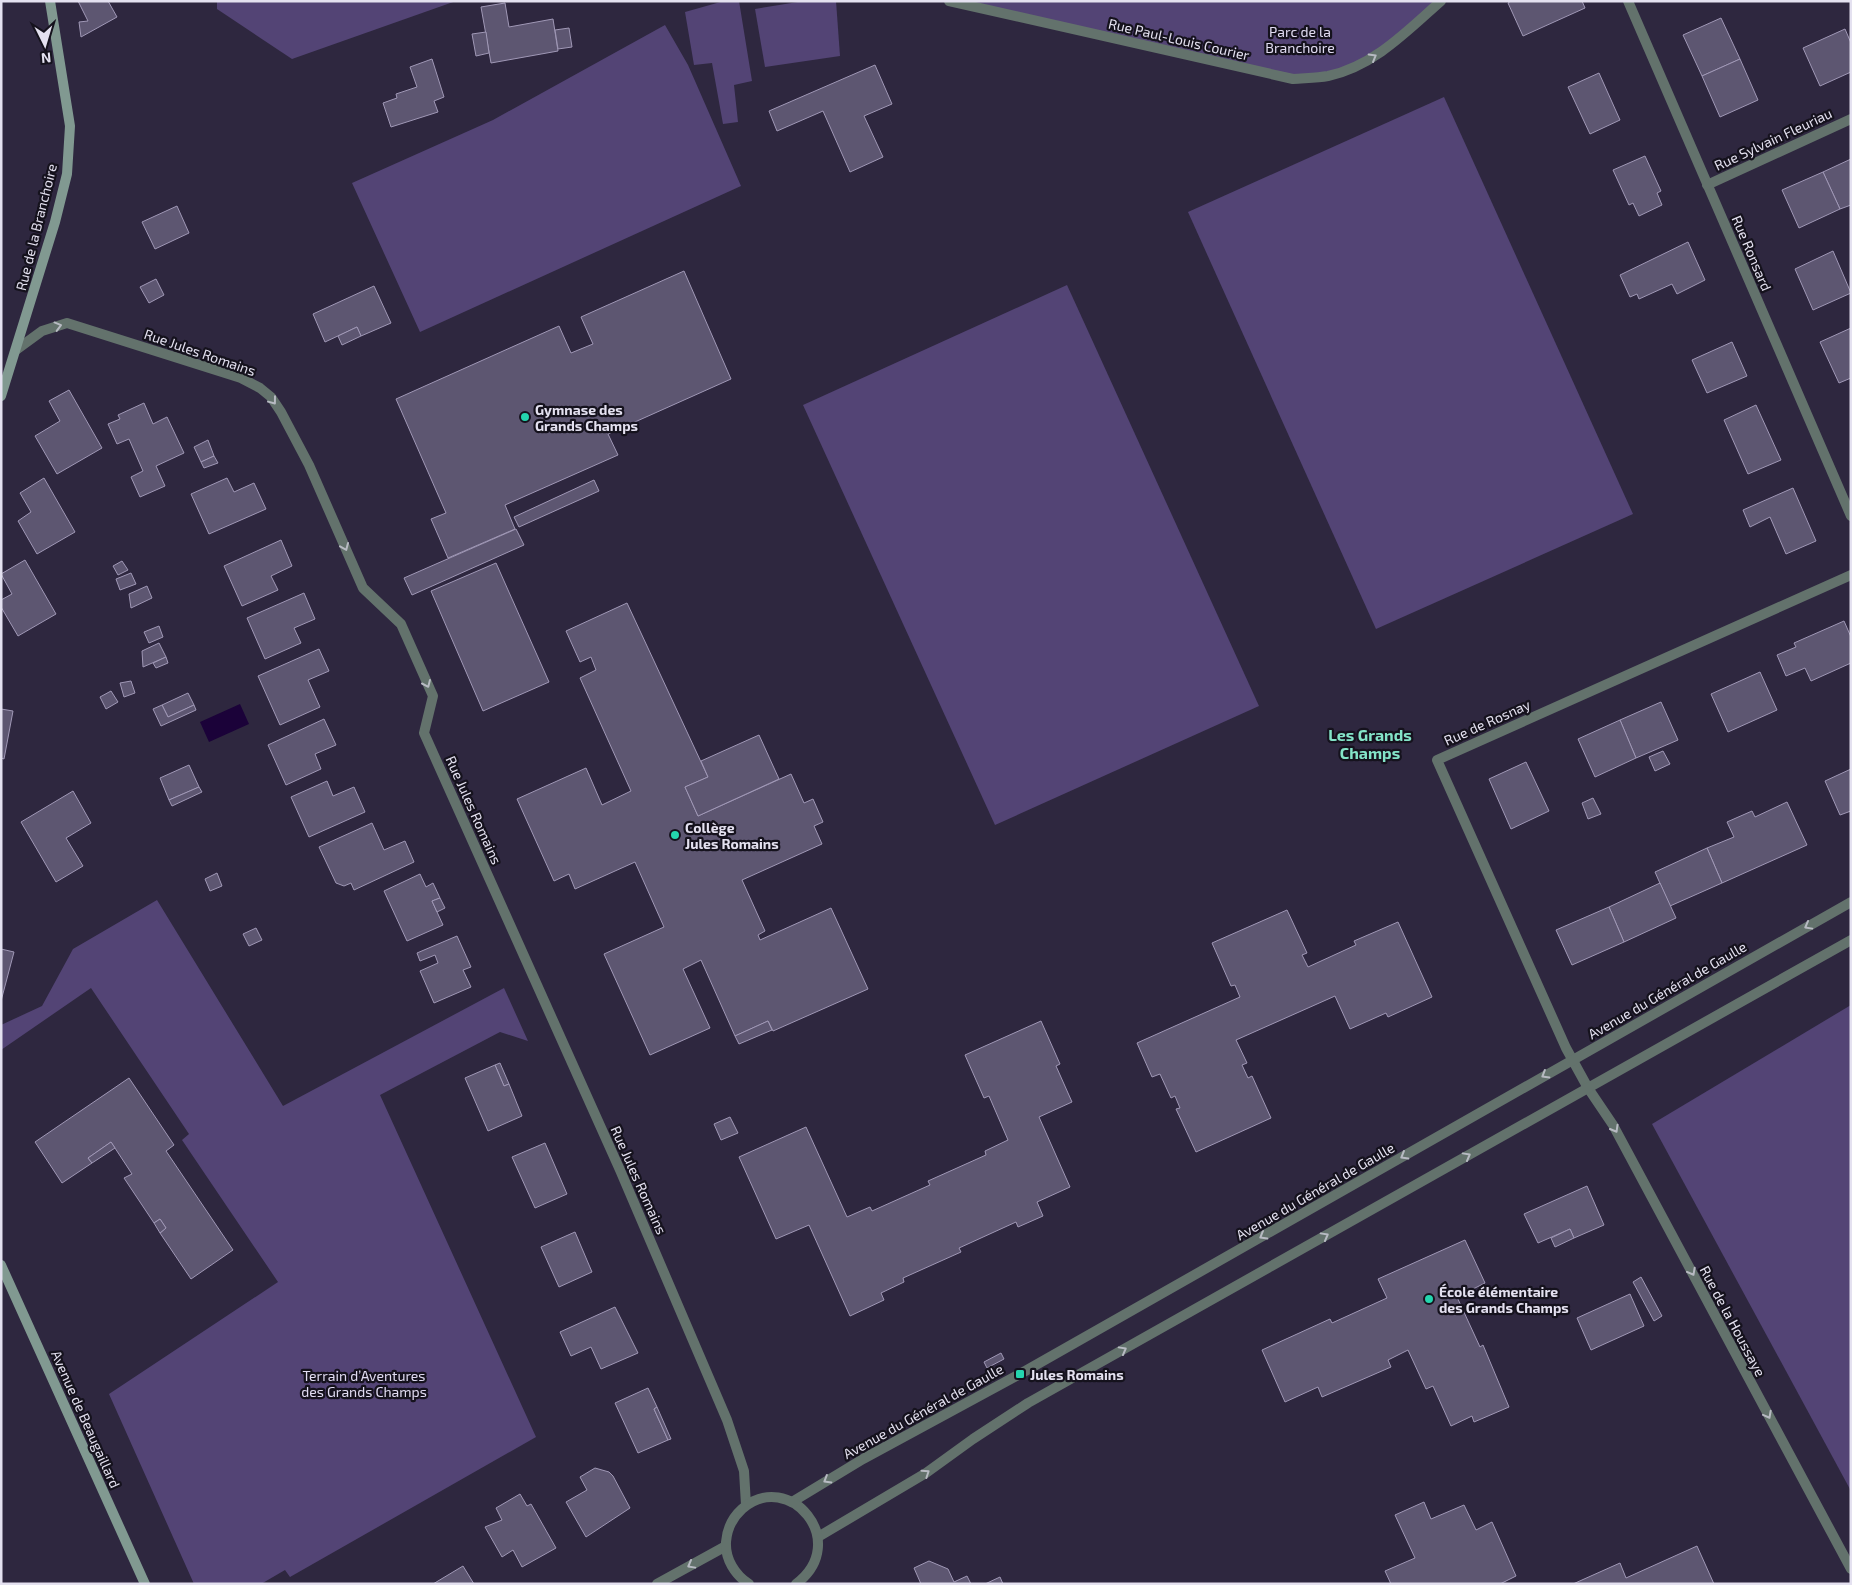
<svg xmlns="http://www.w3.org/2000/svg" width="1852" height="1585" viewBox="0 0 1852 1585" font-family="'Exo 2',sans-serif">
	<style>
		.green { fill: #534475 }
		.water { fill: #1b0239 }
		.building { fill: #5d5671; stroke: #a098b6 }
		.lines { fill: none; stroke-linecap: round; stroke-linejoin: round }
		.street { stroke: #63726c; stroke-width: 10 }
		.secondary { stroke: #819991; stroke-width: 10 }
		.oneway { stroke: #b7bac2 }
		.poi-dot { fill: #24d5ae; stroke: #15121d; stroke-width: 2 }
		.labels { text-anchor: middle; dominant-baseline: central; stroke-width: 4.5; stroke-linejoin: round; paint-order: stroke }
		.park-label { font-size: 14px; fill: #e1dcf2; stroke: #15121d }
		.street-label { font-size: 14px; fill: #e4e1f0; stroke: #15121d }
		.poi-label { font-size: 14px; font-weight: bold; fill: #e4e1f0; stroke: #15121d; text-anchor: start }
		.quarter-label { font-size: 16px; font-weight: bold; fill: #84e4c8; stroke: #15121d }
	</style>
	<rect width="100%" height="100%" fill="#2e273f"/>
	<g class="green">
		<polygon points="217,1 456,1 292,59 217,9"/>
		<polygon points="724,1 739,1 752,81 734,85 738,122 723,124 712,63 694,65 685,12"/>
		<polygon points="804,1 836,1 840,56 765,67 755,9"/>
		<polygon points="949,1 1441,1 1359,65 1293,79"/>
		<polygon points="665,25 688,65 741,186 420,332 352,183 493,120"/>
		<polygon points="1444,97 1633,514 1376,629 1188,212"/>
		<polygon points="1067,285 1259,706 995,825 803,405"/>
		<polygon points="157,900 283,1106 504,988 528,1041 500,1032 380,1095 536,1437 290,1577 285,1570 261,1584 194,1584 109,1394 278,1282 182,1140 189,1134 91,988 1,1050 1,1025 42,1006 73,949"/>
		<polygon points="1851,1005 1851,1491 1652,1124"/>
	</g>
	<polygon class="water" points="240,704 249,724 209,742 200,722"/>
	<g class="building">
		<polygon points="78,1 108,1 117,17 81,37 79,22 88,21"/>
		<polygon points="1511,1 1582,1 1585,8 1523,36 1508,3"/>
		<polygon points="505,3 509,27 553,19 558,51 491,63 481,7"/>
		<polygon points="1721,18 1740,59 1702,76 1683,35"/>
		<polygon points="569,28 572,47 558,49 555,30"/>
		<polygon points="1845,29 1851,43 1851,72 1820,86 1803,48"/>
		<polygon points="486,32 489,53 476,56 472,34"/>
		<polygon points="432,59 444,97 434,101 438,112 391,127 383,103 397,98 396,94 417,87 410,67"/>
		<polygon points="1740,59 1758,100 1720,117 1702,76"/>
		<polygon points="875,65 892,104 864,116 883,157 850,172 823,111 777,131 769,111"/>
		<polygon points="1599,73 1620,120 1590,134 1568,87"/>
		<polygon points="1645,156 1661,191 1657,193 1662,205 1639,216 1633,203 1629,205 1613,170"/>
		<polygon points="1851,159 1851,205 1840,209 1823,172"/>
		<polygon points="1823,172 1840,209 1799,228 1782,190"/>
		<polygon points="177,206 189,233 155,249 142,222"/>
		<polygon points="1688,242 1705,280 1677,294 1672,284 1639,299 1637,294 1630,297 1620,275"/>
		<polygon points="1833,251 1851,293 1813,310 1795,269"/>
		<polygon points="684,271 731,379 608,434 618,455 505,505 515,529 448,558 431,519 446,513 396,399 559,326 571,353 593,344 581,317"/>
		<polygon points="156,279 164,295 149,303 140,287"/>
		<polygon points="374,286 391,323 361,336 357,327 325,342 313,314"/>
		<polygon points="357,327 361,336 342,345 338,336"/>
		<polygon points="1851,328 1851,378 1839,383 1820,342"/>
		<polygon points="1732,342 1747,376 1707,393 1692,360"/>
		<polygon points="69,390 102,448 57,474 35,436 60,421 49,401"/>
		<polygon points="144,403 153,424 167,417 184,453 156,466 165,486 140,497 131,477 143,471 129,439 117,444 108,424 120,419 118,415"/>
		<polygon points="1756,405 1781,460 1748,474 1724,420"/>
		<polygon points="208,440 214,456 201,462 194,447"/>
		<polygon points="214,456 218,463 204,468 201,462"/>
		<polygon points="44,478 75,532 37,554 18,521 31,512 20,493"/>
		<polygon points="227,478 234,492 254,483 266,509 209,534 191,494"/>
		<polygon points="594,480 599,491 519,527 514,517"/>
		<polygon points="1793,488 1816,541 1786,554 1770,517 1750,527 1743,510"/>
		<polygon points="516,529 524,545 412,595 404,578"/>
		<polygon points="281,540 292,566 271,576 278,590 242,606 224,566"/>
		<polygon points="25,560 56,614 18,636 1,607 1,600 12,594 1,574"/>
		<polygon points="122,561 128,570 118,575 113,566"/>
		<polygon points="496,563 549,682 483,711 431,591"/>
		<polygon points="131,573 136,584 120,590 116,579"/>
		<polygon points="147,586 152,598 131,608 129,594"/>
		<polygon points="304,593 315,619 294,628 301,643 265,659 247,618"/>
		<polygon points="627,603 708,777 685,787 698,816 791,774 804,803 813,799 823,822 814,826 822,844 742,880 765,931 758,935 760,940 831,908 868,989 773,1031 768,1021 735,1036 701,960 683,969 710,1028 650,1055 604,954 664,927 635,862 575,889 569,874 554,881 517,799 586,768 602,805 631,791 580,678 596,670 591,657 580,662 566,631"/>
		<polygon points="1844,621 1851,637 1851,663 1811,681 1805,668 1786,676 1777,655 1796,647 1794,643"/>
		<polygon points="159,626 163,637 149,643 144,632"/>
		<polygon points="159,643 166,657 143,667 142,651"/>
		<polygon points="319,649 329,671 308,680 320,707 280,725 258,676"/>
		<polygon points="166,657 168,663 156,668 153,663"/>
		<polygon points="1760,672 1777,710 1728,732 1711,694"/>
		<polygon points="131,681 135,693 124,697 120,683"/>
		<polygon points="111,691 118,702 106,709 100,697"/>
		<polygon points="188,693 194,705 168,717 162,705"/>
		<polygon points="1661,702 1678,740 1636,758 1620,720"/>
		<polygon points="162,705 168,717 194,705 196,710 161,726 153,709"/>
		<polygon points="1,709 13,711 4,759 1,758"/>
		<polygon points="324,719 336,745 315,754 321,769 286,785 268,745"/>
		<polygon points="1620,720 1636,758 1595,777 1578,739"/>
		<polygon points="759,735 779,779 698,816 685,787 708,777 701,761"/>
		<polygon points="1663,751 1670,764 1655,771 1649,757"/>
		<polygon points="1526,762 1549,811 1511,829 1489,779"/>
		<polygon points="189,765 199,787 169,800 160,778"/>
		<polygon points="1851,769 1851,811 1840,815 1825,781"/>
		<polygon points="327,781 333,796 354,787 365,812 309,837 291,797"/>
		<polygon points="199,787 202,792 172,806 169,800"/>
		<polygon points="73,791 91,823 66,838 83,866 56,882 21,822"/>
		<polygon points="1593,798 1601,814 1588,819 1582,803"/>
		<polygon points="1787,802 1807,845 1722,883 1707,848 1734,837 1727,822 1752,811 1755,817"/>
		<polygon points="372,823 384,850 405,841 414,862 354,890 351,883 344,886 336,883 319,847"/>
		<polygon points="1707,848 1722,883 1670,906 1655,872"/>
		<polygon points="217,873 222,886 210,891 205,879"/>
		<polygon points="420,874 426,887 433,883 440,898 432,901 443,925 407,941 384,891"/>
		<polygon points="1660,883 1676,918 1624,942 1609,907"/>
		<polygon points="440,898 445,908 437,912 432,901"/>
		<polygon points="1609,907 1624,942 1572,965 1556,930"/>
		<polygon points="1287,910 1307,953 1302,955 1308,967 1356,945 1354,941 1398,922 1432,997 1388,1017 1386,1013 1350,1029 1335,996 1236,1040 1247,1063 1242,1065 1248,1078 1252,1076 1271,1118 1196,1152 1176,1109 1180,1108 1175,1096 1171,1098 1160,1074 1152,1077 1137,1043 1240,997 1235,985 1231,986 1212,943"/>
		<polygon points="256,928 262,940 249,946 243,934"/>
		<polygon points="457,936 471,967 463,970 471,987 434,1003 420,971 438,963 435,955 420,961 417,953"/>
		<polygon points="1,949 14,952 1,1001"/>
		<polygon points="768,1021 772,1030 739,1044 735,1036"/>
		<polygon points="1041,1021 1060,1064 1056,1066 1072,1102 1039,1117 1070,1187 1037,1202 1043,1216 1018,1227 1016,1222 959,1248 961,1252 903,1278 904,1282 881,1293 884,1300 850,1316 809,1225 776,1239 739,1157 806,1127 847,1217 870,1207 872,1211 930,1185 928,1181 986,1155 985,1151 1008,1140 989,1096 984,1098 965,1055"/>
		<polygon points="500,1063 509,1084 504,1086 495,1065"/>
		<polygon points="495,1065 504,1086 509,1084 522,1116 488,1131 465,1078"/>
		<polygon points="129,1078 174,1145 166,1151 233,1250 191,1279 160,1233 166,1228 160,1219 154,1223 124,1178 132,1174 111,1142 88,1158 92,1163 62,1183 35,1142"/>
		<polygon points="730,1117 738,1133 721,1140 714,1124"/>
		<polygon points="111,1142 115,1148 92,1163 88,1158"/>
		<polygon points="545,1143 567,1194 535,1208 512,1157"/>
		<polygon points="1587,1186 1604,1225 1574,1238 1570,1229 1538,1243 1524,1214"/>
		<polygon points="160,1219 166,1228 160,1233 154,1223"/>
		<polygon points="1570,1229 1574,1238 1555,1247 1551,1238"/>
		<polygon points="575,1232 592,1272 559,1287 541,1247"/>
		<polygon points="1465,1240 1485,1283 1457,1297 1480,1347 1483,1345 1509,1407 1474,1422 1472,1416 1451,1426 1433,1386 1426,1389 1408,1350 1388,1360 1391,1367 1322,1397 1318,1387 1285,1402 1262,1350 1330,1319 1332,1323 1387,1298 1378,1279"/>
		<polygon points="1641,1277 1662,1316 1654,1321 1633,1282"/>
		<polygon points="1630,1294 1644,1326 1591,1350 1577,1318"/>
		<polygon points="615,1307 638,1353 601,1369 591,1347 571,1356 560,1332"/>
		<polygon points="1001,1353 1004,1359 987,1368 984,1362"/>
		<polygon points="648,1388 657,1407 654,1409 668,1440 638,1453 615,1403"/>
		<polygon points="657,1407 671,1439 668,1440 654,1409"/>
		<polygon points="595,1468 609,1472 613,1476 630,1508 586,1537 566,1502 587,1490 580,1477"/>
		<polygon points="520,1494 527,1506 531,1504 556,1548 522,1567 513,1550 502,1557 485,1527 502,1520 496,1508"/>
		<polygon points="1424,1502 1431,1519 1464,1505 1476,1530 1492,1522 1516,1576 1500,1584 1391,1584 1385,1571 1415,1558 1395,1515"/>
		<polygon points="1697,1546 1714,1584 1573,1584 1620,1563 1626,1578"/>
		<polygon points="929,1561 948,1569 954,1582 967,1576 971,1584 921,1584 914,1568"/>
		<polygon points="463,1566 474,1584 433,1584"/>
		<polygon points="1000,1577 1003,1584 985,1584"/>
	</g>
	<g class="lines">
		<g class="street">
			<path d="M 949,1 L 1293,79 C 1305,78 1317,78 1328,76 C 1374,66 1407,31 1441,1"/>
			<polyline points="1628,1 1851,516"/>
			<polyline points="1707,185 1851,119"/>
			<polyline points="16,350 42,331 67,323 241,378 260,388 271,397 281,412 309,465 363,588 401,624 433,696 424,733 620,1170 727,1420 744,1471 746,1505"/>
			<polyline points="1851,575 1437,760 1566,1048 1588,1088 1613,1125 1851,1569"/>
			<polyline points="792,1502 863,1459 1020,1374 1851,902"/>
			<polyline points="818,1537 926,1473 973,1439 1028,1403 1851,940"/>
			<polyline points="657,1584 726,1546"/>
			<path d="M 749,1584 C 735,1575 725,1559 726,1542 C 727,1529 732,1518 742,1509 C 789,1468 852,1542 796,1584"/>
		</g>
		<g class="secondary">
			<polyline points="1,396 55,222 67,174 70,126 50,1"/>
			<polyline points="1,1265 145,1584"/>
		</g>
	</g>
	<defs><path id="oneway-chevron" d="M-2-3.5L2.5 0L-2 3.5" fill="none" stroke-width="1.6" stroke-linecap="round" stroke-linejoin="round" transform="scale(1.25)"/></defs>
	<g class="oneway">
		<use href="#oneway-chevron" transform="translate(1373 57) rotate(-30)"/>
		<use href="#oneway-chevron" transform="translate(58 326) rotate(-15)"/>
		<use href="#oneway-chevron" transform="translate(273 401) rotate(53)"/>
		<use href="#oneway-chevron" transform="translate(345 547) rotate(67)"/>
		<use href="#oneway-chevron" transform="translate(427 684) rotate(66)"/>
		<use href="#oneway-chevron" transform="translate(1808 926) rotate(151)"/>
		<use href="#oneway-chevron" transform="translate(1545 1075) rotate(149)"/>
		<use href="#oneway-chevron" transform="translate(1615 1129) rotate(60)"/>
		<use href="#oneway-chevron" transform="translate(1404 1156) rotate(150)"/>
		<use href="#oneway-chevron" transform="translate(1467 1156) rotate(-29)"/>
		<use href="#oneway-chevron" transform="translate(1263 1236) rotate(150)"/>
		<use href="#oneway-chevron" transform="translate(1325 1236) rotate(-29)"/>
		<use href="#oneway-chevron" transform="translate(1692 1272) rotate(62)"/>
		<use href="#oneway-chevron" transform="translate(1123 1350) rotate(-29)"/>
		<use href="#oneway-chevron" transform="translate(1768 1415) rotate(62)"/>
		<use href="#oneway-chevron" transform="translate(926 1473) rotate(-34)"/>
		<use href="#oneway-chevron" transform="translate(827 1480) rotate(149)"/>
		<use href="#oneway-chevron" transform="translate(691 1565) rotate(151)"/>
	</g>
	<g class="poi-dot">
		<circle cx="525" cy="417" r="5"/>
		<circle cx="675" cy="835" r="5"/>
		<circle cx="1429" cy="1299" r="5"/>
		<rect x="1015" y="1369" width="10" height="10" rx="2.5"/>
	</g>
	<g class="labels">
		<g class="park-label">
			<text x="1300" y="31">Parc de la<tspan x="1300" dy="16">Branchoire</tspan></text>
			<text x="364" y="1375">Terrain d’Aventures<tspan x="364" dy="16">des Grands Champs</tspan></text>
		</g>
		<g class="street-label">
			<text transform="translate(1179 39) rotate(13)">Rue Paul-Louis Courier</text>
			<text transform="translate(1773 139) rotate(-25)">Rue Sylvain Fleuriau</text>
			<text transform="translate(36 227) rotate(-76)">Rue de la Branchoire</text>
			<text transform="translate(1752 253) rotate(67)">Rue Ronsard</text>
			<text transform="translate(200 352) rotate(19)">Rue Jules Romains</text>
			<text transform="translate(1487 722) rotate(-24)">Rue de Rosnay</text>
			<text transform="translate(474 810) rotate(66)">Rue Jules Romains</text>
			<text transform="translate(1667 990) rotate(-30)">Avenue du Général de Gaulle</text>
			<text transform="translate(639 1180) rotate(66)">Rue Jules Romains</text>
			<text transform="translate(1315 1191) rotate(-30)">Avenue du Général de Gaulle</text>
			<text transform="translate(1733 1321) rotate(62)">Rue de la Houssaye</text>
			<text transform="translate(923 1411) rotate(-29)">Avenue du Général de Gaulle</text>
			<text transform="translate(86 1419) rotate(66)">Avenue de Beaugaillard</text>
		</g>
		<g class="poi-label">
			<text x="535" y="409">Gymnase des<tspan x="535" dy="16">Grands Champs</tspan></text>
			<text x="685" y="827">Collège<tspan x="685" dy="16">Jules Romains</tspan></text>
			<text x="1439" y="1291">École élémentaire<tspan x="1439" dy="16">des Grands Champs</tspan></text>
			<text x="1030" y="1374">Jules Romains</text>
		</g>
		<g class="quarter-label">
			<text x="1370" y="734">Les Grands<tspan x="1370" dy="18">Champs</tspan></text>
		</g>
	</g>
	<rect width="1852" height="1585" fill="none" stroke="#e4e1f0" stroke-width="5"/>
	<g transform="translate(45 45) rotate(175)" stroke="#15121d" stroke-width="4" paint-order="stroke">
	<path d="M0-4L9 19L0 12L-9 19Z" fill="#e4e1f0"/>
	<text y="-8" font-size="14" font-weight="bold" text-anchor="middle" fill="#e4e1f0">N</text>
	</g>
</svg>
